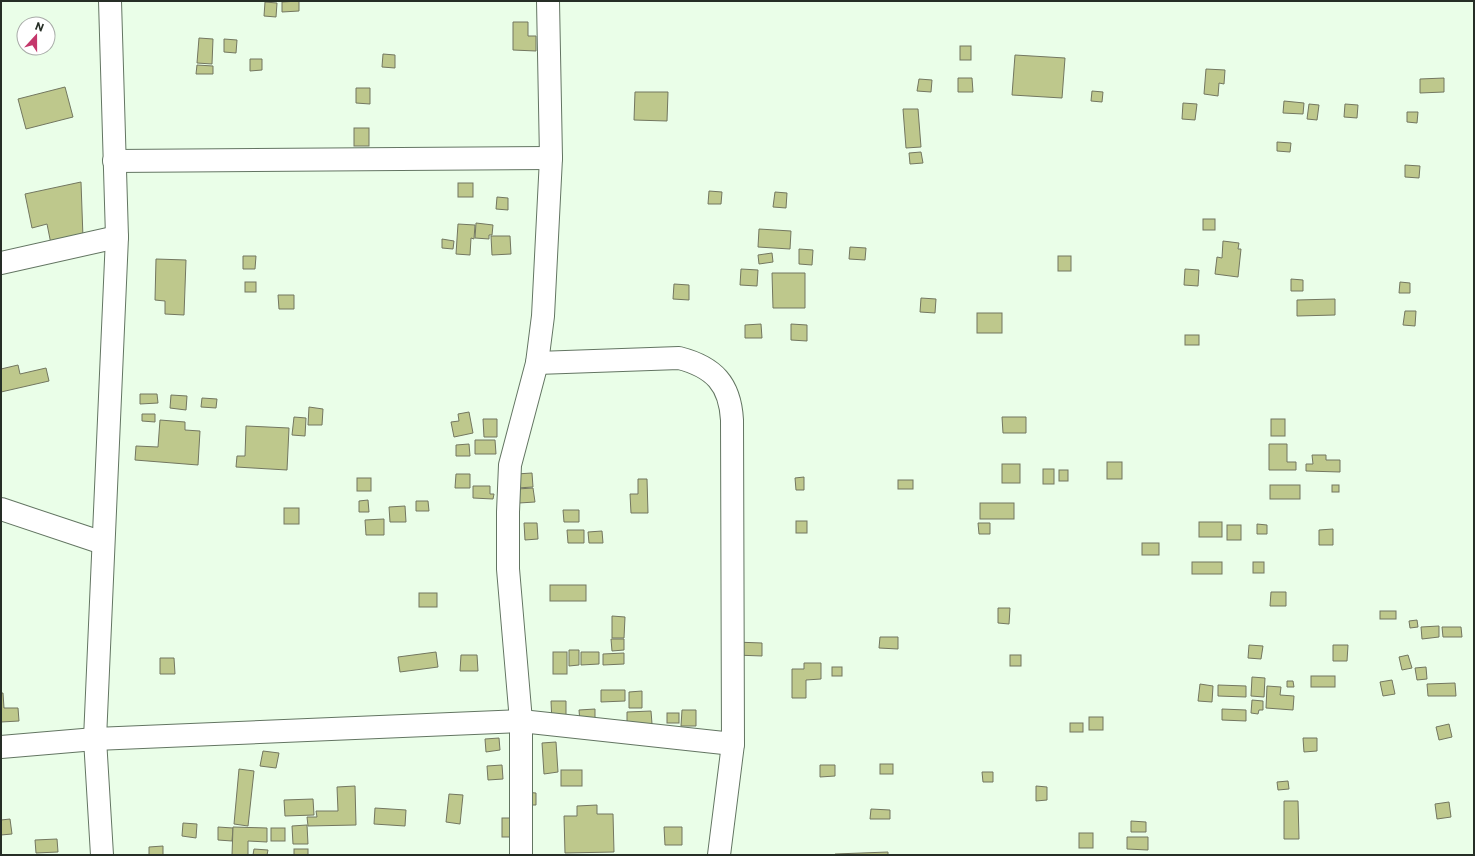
<svg xmlns="http://www.w3.org/2000/svg" width="1475" height="856" viewBox="0 0 1475 856" font-family="Commissioner,sans-serif">
	<style>
		.building { fill: #bec88c; stroke: #737760 }
		.lines { fill: none; stroke-linecap: round; stroke-linejoin: round }
		.minor-casing { stroke: #637562; stroke-width: 24 }
		.minor { stroke: #fff; stroke-width: 22 }
	</style>
	<rect width="100%" height="100%" fill="#eafee8"/>
	<g class="building">
		<polygon points="299,1 299,11 282,12 282,2"/>
		<polygon points="265,2 277,3 276,17 264,16"/>
		<polygon points="513,22 528,22 528,36 536,36 536,51 513,50"/>
		<polygon points="199,38 213,39 212,64 197,63"/>
		<polygon points="224,39 237,40 236,53 224,52"/>
		<rect x="960" y="46" width="11" height="14"/>
		<polygon points="383,54 395,55 395,68 382,67"/>
		<polygon points="1015,55 1065,58 1062,98 1012,95"/>
		<polygon points="250,59 262,59 262,70 250,71"/>
		<polygon points="197,65 213,66 213,74 196,74"/>
		<polygon points="1206,69 1225,70 1224,84 1219,83 1218,96 1204,94"/>
		<polygon points="958,78 972,78 973,92 958,92"/>
		<polygon points="1444,78 1444,92 1420,93 1420,79"/>
		<polygon points="919,79 932,80 931,92 917,91"/>
		<polygon points="65,87 73,117 26,129 18,99"/>
		<polygon points="356,88 370,88 370,104 356,103"/>
		<polygon points="1092,91 1103,92 1102,102 1091,101"/>
		<polygon points="635,92 668,92 667,121 634,120"/>
		<polygon points="1284,101 1304,103 1303,114 1283,113"/>
		<polygon points="1183,103 1197,104 1195,120 1182,119"/>
		<polygon points="1309,104 1319,105 1317,120 1307,119"/>
		<polygon points="1345,104 1358,105 1357,118 1344,117"/>
		<polygon points="903,109 918,109 921,147 906,148"/>
		<polygon points="1407,112 1418,112 1417,123 1407,122"/>
		<rect x="354" y="128" width="15" height="18"/>
		<polygon points="1277,142 1291,143 1290,152 1277,151"/>
		<polygon points="921,152 923,163 910,164 909,153"/>
		<polygon points="1405,165 1420,166 1419,178 1405,177"/>
		<polygon points="81,182 83,238 51,244 47,224 32,228 25,194"/>
		<rect x="458" y="183" width="15" height="14"/>
		<polygon points="709,191 722,192 721,204 708,204"/>
		<polygon points="775,192 787,193 786,208 773,207"/>
		<polygon points="497,197 508,198 508,210 496,209"/>
		<rect x="1203" y="219" width="12" height="11"/>
		<polygon points="476,223 493,225 492,235 489,235 489,239 475,238"/>
		<polygon points="458,224 475,225 474,239 471,238 470,255 456,254"/>
		<polygon points="759,229 791,231 790,249 758,247"/>
		<polygon points="491,236 510,236 511,254 492,255"/>
		<polygon points="442,239 454,241 453,249 442,248"/>
		<polygon points="1223,241 1239,243 1238,249 1241,249 1238,277 1215,274 1217,257 1222,258"/>
		<polygon points="850,247 866,248 865,260 849,259"/>
		<polygon points="799,249 813,250 812,265 799,264"/>
		<polygon points="772,253 773,262 759,264 758,255"/>
		<polygon points="243,256 256,256 255,269 243,269"/>
		<rect x="1058" y="256" width="13" height="15"/>
		<polygon points="156,259 186,260 184,315 165,314 165,301 155,300"/>
		<polygon points="741,269 758,270 757,286 740,285"/>
		<polygon points="1185,269 1199,270 1198,286 1184,285"/>
		<polygon points="772,273 805,273 805,308 773,308"/>
		<polygon points="1291,279 1303,280 1303,291 1291,291"/>
		<rect x="245" y="282" width="11" height="10"/>
		<polygon points="1400,282 1410,283 1410,293 1399,293"/>
		<polygon points="674,284 689,285 689,300 673,299"/>
		<polygon points="278,295 294,295 294,309 279,309"/>
		<polygon points="921,298 936,299 935,313 920,312"/>
		<polygon points="1335,299 1335,315 1297,316 1297,300"/>
		<polygon points="1405,311 1416,311 1415,326 1403,325"/>
		<rect x="977" y="313" width="25" height="20"/>
		<polygon points="761,324 762,338 745,338 745,325"/>
		<polygon points="791,324 807,325 807,341 791,340"/>
		<rect x="1185" y="335" width="14" height="10"/>
		<polygon points="18,365 20,374 46,368 49,381 1,392 1,369"/>
		<polygon points="140,394 157,394 158,403 140,404"/>
		<polygon points="171,395 187,396 186,410 170,408"/>
		<polygon points="202,398 217,399 216,408 201,407"/>
		<polygon points="309,407 323,409 322,425 308,425"/>
		<polygon points="469,412 473,433 454,437 451,422 459,421 458,414"/>
		<polygon points="142,414 155,414 155,422 142,421"/>
		<polygon points="294,417 306,418 305,436 292,435"/>
		<polygon points="1002,417 1026,417 1026,433 1003,433"/>
		<polygon points="483,419 497,419 497,437 484,437"/>
		<rect x="1271" y="419" width="14" height="17"/>
		<polygon points="160,420 185,422 185,430 200,431 198,465 135,460 136,446 158,447"/>
		<polygon points="246,426 289,428 287,470 236,467 237,456 245,456"/>
		<polygon points="475,440 495,440 496,454 475,454"/>
		<polygon points="469,444 470,456 456,456 456,445"/>
		<polygon points="1269,444 1287,444 1287,462 1296,462 1296,470 1269,470"/>
		<polygon points="1312,455 1326,455 1326,460 1340,460 1340,472 1306,471 1306,464 1313,464"/>
		<rect x="1107" y="462" width="15" height="17"/>
		<rect x="1002" y="464" width="18" height="19"/>
		<rect x="1043" y="469" width="11" height="15"/>
		<rect x="1059" y="470" width="9" height="11"/>
		<polygon points="532,473 533,487 517,488 516,474"/>
		<polygon points="456,474 470,474 470,488 455,488"/>
		<polygon points="804,477 804,490 796,490 795,478"/>
		<rect x="357" y="478" width="14" height="13"/>
		<polygon points="638,479 647,479 648,513 631,513 630,494 638,494"/>
		<rect x="898" y="480" width="15" height="9"/>
		<rect x="1270" y="485" width="30" height="14"/>
		<rect x="1332" y="485" width="7" height="7"/>
		<polygon points="473,486 490,486 490,494 494,494 493,499 473,498"/>
		<polygon points="533,488 535,502 519,503 517,489"/>
		<polygon points="368,500 369,512 359,512 359,501"/>
		<polygon points="416,501 428,501 429,511 416,511"/>
		<rect x="980" y="503" width="34" height="16"/>
		<polygon points="405,506 406,522 390,522 389,507"/>
		<rect x="284" y="508" width="15" height="16"/>
		<polygon points="563,510 579,510 579,522 564,522"/>
		<polygon points="384,519 384,535 366,535 365,520"/>
		<rect x="796" y="521" width="11" height="12"/>
		<rect x="1199" y="522" width="23" height="15"/>
		<polygon points="524,523 537,523 538,539 525,540"/>
		<polygon points="978,523 990,523 990,534 979,534"/>
		<polygon points="1257,524 1267,525 1267,534 1257,534"/>
		<rect x="1227" y="525" width="14" height="15"/>
		<polygon points="1333,529 1333,545 1319,545 1319,530"/>
		<polygon points="567,530 584,530 584,543 568,543"/>
		<polygon points="602,531 603,543 589,543 588,532"/>
		<rect x="1142" y="543" width="17" height="12"/>
		<rect x="1192" y="562" width="30" height="12"/>
		<rect x="1253" y="562" width="11" height="11"/>
		<rect x="550" y="585" width="36" height="16"/>
		<polygon points="1271,592 1286,592 1286,606 1270,606"/>
		<rect x="419" y="593" width="18" height="14"/>
		<polygon points="998,608 1010,608 1009,624 998,623"/>
		<rect x="1380" y="611" width="16" height="8"/>
		<polygon points="612,616 625,617 624,638 612,638"/>
		<polygon points="1417,620 1418,627 1410,628 1409,621"/>
		<polygon points="1439,626 1439,637 1422,639 1421,627"/>
		<polygon points="1442,627 1461,627 1462,637 1443,637"/>
		<polygon points="880,637 898,637 898,649 879,648"/>
		<polygon points="611,639 624,639 624,650 612,651"/>
		<polygon points="735,642 762,643 762,656 735,655"/>
		<polygon points="1249,645 1263,646 1261,659 1248,658"/>
		<polygon points="1333,645 1348,645 1347,661 1333,661"/>
		<polygon points="569,650 579,650 579,665 569,666"/>
		<polygon points="436,652 438,667 400,672 398,657"/>
		<rect x="553" y="652" width="14" height="22"/>
		<polygon points="581,652 599,652 599,664 581,665"/>
		<polygon points="624,653 624,664 603,665 603,654"/>
		<polygon points="461,655 477,655 478,671 460,671"/>
		<rect x="1010" y="655" width="11" height="11"/>
		<polygon points="1408,655 1412,668 1402,670 1399,657"/>
		<polygon points="160,658 174,658 175,674 160,674"/>
		<polygon points="804,663 821,663 821,679 806,680 806,698 792,698 792,669 804,669"/>
		<rect x="832" y="667" width="10" height="9"/>
		<polygon points="1426,667 1427,679 1417,680 1415,668"/>
		<rect x="1311" y="676" width="24" height="11"/>
		<polygon points="1252,677 1265,678 1264,697 1251,696"/>
		<polygon points="1392,680 1395,694 1383,696 1380,682"/>
		<polygon points="1287,681 1293,681 1294,687 1287,687"/>
		<polygon points="1455,683 1456,696 1428,696 1427,684"/>
		<polygon points="1200,684 1213,686 1212,702 1198,701"/>
		<polygon points="1218,685 1246,686 1246,697 1218,696"/>
		<polygon points="1267,686 1281,687 1280,695 1294,696 1293,710 1266,708"/>
		<polygon points="601,690 625,690 625,701 601,702"/>
		<polygon points="642,691 642,708 629,708 629,692"/>
		<polygon points="1,693 3,693 4,708 18,708 19,721 1,722"/>
		<polygon points="1252,700 1263,701 1263,710 1259,710 1258,714 1251,713"/>
		<polygon points="551,701 566,701 566,723 552,723"/>
		<polygon points="595,709 595,722 580,722 579,710"/>
		<polygon points="1222,709 1246,710 1246,721 1222,720"/>
		<polygon points="682,710 696,710 696,726 681,726"/>
		<polygon points="651,711 652,724 627,724 627,712"/>
		<rect x="667" y="713" width="12" height="10"/>
		<rect x="1089" y="717" width="14" height="13"/>
		<rect x="1070" y="723" width="13" height="9"/>
		<polygon points="1449,724 1452,737 1439,740 1436,727"/>
		<polygon points="499,738 500,750 486,752 485,739"/>
		<polygon points="1303,738 1317,738 1317,751 1304,752"/>
		<polygon points="556,742 558,772 544,774 542,743"/>
		<polygon points="263,751 279,753 276,768 260,766"/>
		<rect x="880" y="764" width="13" height="10"/>
		<polygon points="502,765 503,779 488,780 487,766"/>
		<polygon points="820,765 835,765 835,776 820,777"/>
		<polygon points="239,769 254,771 248,826 234,824"/>
		<rect x="561" y="770" width="21" height="16"/>
		<polygon points="982,772 993,772 993,782 983,782"/>
		<polygon points="1288,781 1289,789 1278,790 1277,782"/>
		<polygon points="355,786 356,825 308,826 307,817 317,817 316,811 338,811 337,787"/>
		<polygon points="1036,786 1047,787 1047,800 1036,801"/>
		<polygon points="524,792 536,793 536,805 524,805"/>
		<polygon points="449,794 463,795 460,824 446,822"/>
		<polygon points="313,799 314,815 285,816 284,800"/>
		<polygon points="1284,801 1298,801 1299,839 1284,839"/>
		<polygon points="1449,802 1451,817 1437,819 1435,804"/>
		<polygon points="597,805 597,814 613,814 614,852 565,853 564,816 577,816 577,806"/>
		<polygon points="375,808 406,810 405,826 374,824"/>
		<polygon points="871,809 890,810 890,819 870,819"/>
		<rect x="502" y="818" width="17" height="19"/>
		<polygon points="10,819 12,834 1,835 1,820"/>
		<polygon points="1131,821 1146,822 1146,832 1131,832"/>
		<polygon points="183,823 197,824 196,838 182,836"/>
		<polygon points="307,825 308,844 293,844 292,826"/>
		<polygon points="218,827 233,828 232,841 218,840"/>
		<polygon points="233,827 267,828 267,842 248,841 248,855 232,855"/>
		<polygon points="664,827 682,827 682,845 665,845"/>
		<rect x="271" y="828" width="14" height="13"/>
		<rect x="1079" y="833" width="14" height="15"/>
		<polygon points="1127,837 1148,837 1148,850 1127,849"/>
		<polygon points="57,839 58,852 36,853 35,840"/>
		<polygon points="163,846 163,855 149,855 149,847"/>
		<polygon points="254,849 268,850 267,855 253,855"/>
		<rect x="294" y="849" width="14" height="6"/>
		<polygon points="888,852 888,855 836,855 835,854"/>
	</g>
	<g class="lines">
		<defs>
			<g id="minor">
				<polyline points="114,161 551,158"/>
				<polyline points="1,263 117,237"/>
				<path d="M 537,363 L 679,358 C 714,367 730,384 732,420 L 733,744 L 719,855"/>
				<polyline points="1,509 103,543"/>
				<polyline points="1,747 95,739 521,721 733,744"/>
				<polyline points="102,855 95,739 117,237 110,1"/>
				<polyline points="521,855 521,721 508,569 508,512 510,465 537,363 543,316 551,158 548,1"/>
			</g>
		</defs>
		<use href="#minor" class="minor-casing"/>
		<use href="#minor" class="minor"/>
	</g>
	<rect width="1475" height="856" fill="none" stroke="#262e26" stroke-width="4"/>
	<g transform="translate(36 36) rotate(21)"><circle r="19" fill="#ffffff" stroke="#a8aba8"/>
	<path d="M0-3L7 15L0 10L-7 15Z" fill="#c4376b"/>
	<text y="-6" font-size="11" font-weight="bold" text-anchor="middle" fill="#262e26">N</text>
	</g>
</svg>
